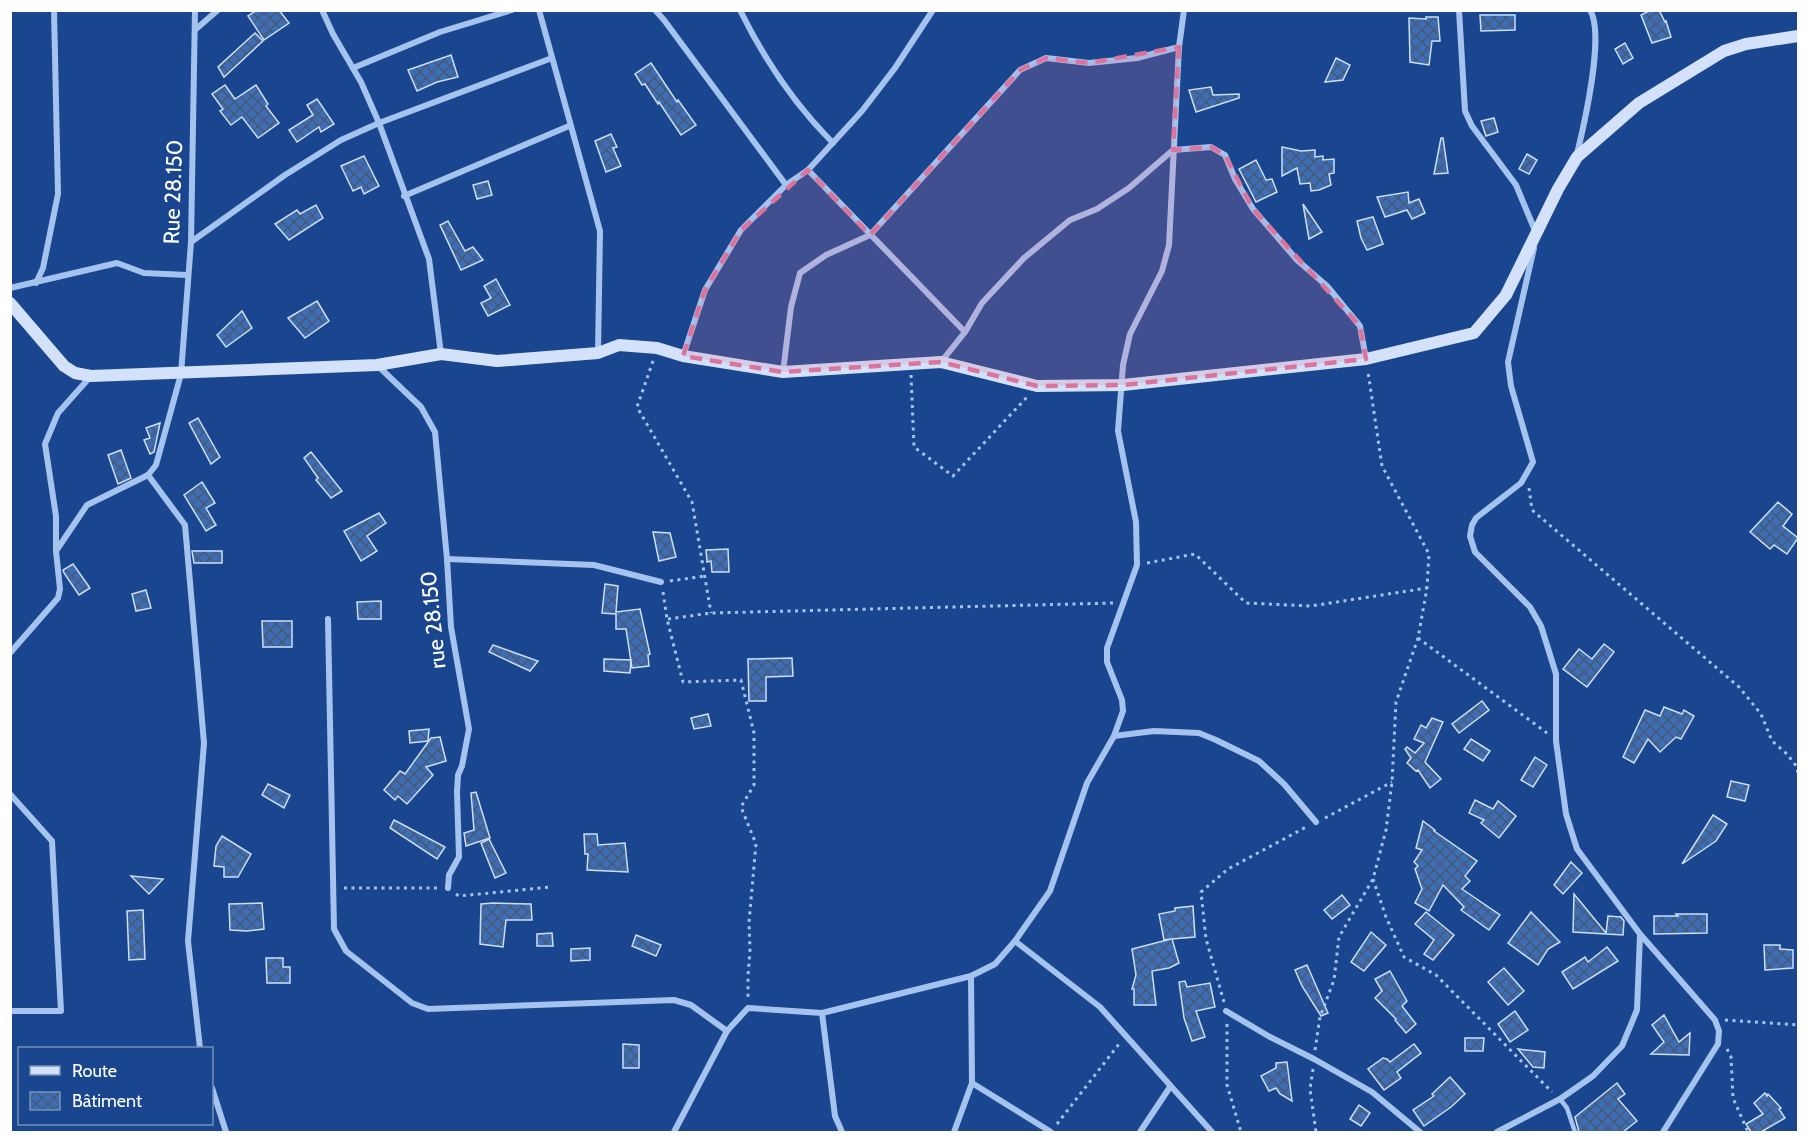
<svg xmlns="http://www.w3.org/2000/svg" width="1809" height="1143" viewBox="0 0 1809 1143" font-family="Cabin,sans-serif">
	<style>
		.building { fill: url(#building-cross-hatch); stroke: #ccdffa; stroke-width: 1.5 }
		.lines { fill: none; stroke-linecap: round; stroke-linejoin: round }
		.path { stroke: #a5c3ef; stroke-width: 3; stroke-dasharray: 3 4.5; stroke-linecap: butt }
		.lane { stroke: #a5c3ef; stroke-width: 4.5 }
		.street { stroke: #a5c3ef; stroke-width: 6 }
		.secondary { stroke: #d3e2fa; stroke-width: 12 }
		.marked { fill: #da749d; fill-opacity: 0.2; stroke: #da749d; stroke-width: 4.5; stroke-dasharray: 12 8; stroke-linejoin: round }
		.labels { text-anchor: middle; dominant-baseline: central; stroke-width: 4.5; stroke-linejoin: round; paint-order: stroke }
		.street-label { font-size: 22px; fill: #fff; stroke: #19468e }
	</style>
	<defs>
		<pattern id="building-cross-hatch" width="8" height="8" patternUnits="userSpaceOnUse" patternTransform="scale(1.5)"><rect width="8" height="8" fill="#3d6db5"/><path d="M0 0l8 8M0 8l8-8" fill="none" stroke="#465976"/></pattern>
	</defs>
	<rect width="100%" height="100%" fill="#19468e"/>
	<g class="building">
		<polygon points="257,10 279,10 289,23 264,40 248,16"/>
		<polygon points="1651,10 1659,10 1665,22 1666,21 1671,37 1652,43 1641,15"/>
		<polygon points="1480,15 1515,15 1515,30 1481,31"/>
		<polygon points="1426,17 1438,17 1440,41 1432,41 1429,65 1410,62 1409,18 1426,19"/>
		<polygon points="255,33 263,41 224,77 218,67"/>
		<polygon points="1625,43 1633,58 1623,64 1615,49"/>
		<polygon points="451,55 458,77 437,82 417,91 408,70"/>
		<polygon points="1336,58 1350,65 1343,80 1325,82"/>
		<polygon points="651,63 677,102 678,100 696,125 681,135 659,102 658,104 645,84 642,85 635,74"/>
		<polygon points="225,85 235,99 256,85 268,104 266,106 279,123 258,138 242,117 231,125 220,111 223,109 212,94"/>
		<polygon points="1211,87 1213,95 1239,94 1239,98 1196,112 1189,90"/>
		<polygon points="317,99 334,124 321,132 319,127 297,142 289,130 313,115 307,105"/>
		<polygon points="1494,118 1498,132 1486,136 1481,121"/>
		<polygon points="611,134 617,147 613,148 621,166 606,172 595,141"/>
		<polygon points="1441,138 1443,138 1448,173 1434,174"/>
		<polygon points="1282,147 1301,151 1315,150 1315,157 1323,156 1323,160 1334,159 1334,173 1329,174 1331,185 1319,190 1311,191 1310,183 1300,184 1297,168 1282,176"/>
		<polygon points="1527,154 1537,160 1529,174 1519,169"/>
		<polygon points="364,156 379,186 364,194 361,187 353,191 341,166"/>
		<polygon points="1256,160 1266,180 1272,179 1277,192 1256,202 1239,169"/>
		<polygon points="488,181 492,195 477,199 473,185"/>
		<polygon points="1408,192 1409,203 1419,199 1425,213 1412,219 1407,210 1385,217 1377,197"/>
		<polygon points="1303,204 1322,232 1309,239"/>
		<polygon points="316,205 323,218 289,240 275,224 297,210 300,214"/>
		<polygon points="1373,217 1383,244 1367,250 1361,238 1357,221"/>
		<polygon points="448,221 465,251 473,247 483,260 461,270 440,225"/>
		<polygon points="496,279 510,305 488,316 481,303 491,298 484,286"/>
		<polygon points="317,301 329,321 305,338 288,318"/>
		<polygon points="242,311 252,328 226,347 217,335"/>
		<polygon points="198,418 220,457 211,464 189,423"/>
		<polygon points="160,423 154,452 150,454 144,440 150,438 146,428"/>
		<polygon points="121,450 131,478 118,484 108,455"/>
		<polygon points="311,452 342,491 331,498 316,480 318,478 304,458"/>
		<polygon points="202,482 215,503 206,508 216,525 206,531 184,495"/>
		<polygon points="1778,502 1792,514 1783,526 1798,538 1787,554 1774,545 1770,549 1750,532"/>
		<polygon points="379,513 386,523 367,536 377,551 361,561 344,531"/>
		<polygon points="653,532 670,533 676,557 659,561"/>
		<polygon points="728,549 729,572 712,572 711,561 707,562 706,550"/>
		<polygon points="192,551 222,551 222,563 194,563"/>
		<polygon points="73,564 90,588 79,595 64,573 63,570"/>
		<polygon points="605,584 618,586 616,612 640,609 650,654 648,655 649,666 632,668 626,629 616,629 616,614 602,613"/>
		<polygon points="146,590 151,608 136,611 132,594"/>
		<polygon points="381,601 381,619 358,619 357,602"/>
		<polygon points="262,621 292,621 292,647 263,647"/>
		<polygon points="1604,644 1614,652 1587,687 1563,669 1579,649 1592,659"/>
		<polygon points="493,645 538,661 530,671 489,652"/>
		<polygon points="792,658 793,676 766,677 766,701 749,701 748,659"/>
		<polygon points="604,659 631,660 630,673 604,671"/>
		<polygon points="1482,701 1489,710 1459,733 1452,724"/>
		<polygon points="1664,707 1682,714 1684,710 1694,716 1681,739 1676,737 1660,752 1648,739 1634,763 1623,757 1645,710 1660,716"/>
		<polygon points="708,714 711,726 694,729 691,718"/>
		<polygon points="1432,718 1443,722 1425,762 1441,779 1430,788 1418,770 1416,771 1407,763 1411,758 1405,749 1407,747 1415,753 1424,743 1414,739 1421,725 1426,728"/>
		<polygon points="429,729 428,741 410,743 409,731"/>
		<polygon points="440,737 446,761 426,767 433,775 407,804 398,796 395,800 384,790 400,771 405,774 431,738"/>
		<polygon points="1471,739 1490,751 1483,761 1464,749"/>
		<polygon points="1535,757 1547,765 1533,787 1521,780"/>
		<polygon points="1731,781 1749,785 1745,801 1727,797"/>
		<polygon points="268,784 290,795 284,808 262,795"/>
		<polygon points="476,792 490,838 466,846 464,833 474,830 471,793"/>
		<polygon points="1475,800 1493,809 1498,801 1516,816 1499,838 1481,823 1484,820 1469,813"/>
		<polygon points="1713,815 1727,824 1716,841 1682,864"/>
		<polygon points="394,820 445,847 437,859 390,828"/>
		<polygon points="1423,821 1435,830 1434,831 1477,861 1465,876 1470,881 1462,889 1500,915 1489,930 1461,910 1464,907 1443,885 1429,911 1415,903 1422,889 1415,869 1418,866 1414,862 1422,850 1416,848"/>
		<polygon points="584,834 597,834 598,845 625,843 628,872 587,870 588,854 585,854"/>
		<polygon points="222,836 251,854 238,877 224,877 224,867 214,866 216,846"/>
		<polygon points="489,839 506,873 495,878 481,843"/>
		<polygon points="1571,862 1582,873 1563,894 1554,885"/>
		<polygon points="131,876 163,879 149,894"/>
		<polygon points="1574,894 1606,933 1608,916 1621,917 1624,921 1623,935 1573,932"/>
		<polygon points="1342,895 1350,905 1332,919 1324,910"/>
		<polygon points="262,903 264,929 247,931 230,930 229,904"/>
		<polygon points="493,903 531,904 532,920 506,920 503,947 480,944 481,904"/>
		<polygon points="1193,906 1195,937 1172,939 1179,963 1169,968 1152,971 1156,1005 1134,1005 1134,989 1132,989 1136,975 1132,949 1171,939 1164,940 1159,914 1175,911 1175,908"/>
		<polygon points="143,910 145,959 129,960 127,911"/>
		<polygon points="1426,912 1454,935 1433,960 1424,954 1434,940 1415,924"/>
		<polygon points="1531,912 1560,942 1548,949 1538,965 1508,943"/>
		<polygon points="1676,914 1707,914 1707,933 1654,934 1654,916 1678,916"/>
		<polygon points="1371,932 1386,945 1364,971 1351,962"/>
		<polygon points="552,933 553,946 537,946 537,934"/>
		<polygon points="636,935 661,945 656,956 632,946"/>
		<polygon points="1764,945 1780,945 1780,949 1793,950 1793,968 1765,970"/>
		<polygon points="1607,947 1618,961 1573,989 1562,972 1585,957 1588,962"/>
		<polygon points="590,948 590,960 571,961 571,949"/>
		<polygon points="266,958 283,958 283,967 290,967 290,983 267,983"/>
		<polygon points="1307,965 1328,1013 1321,1016 1302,986 1295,970"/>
		<polygon points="1504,968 1524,991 1508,1005 1488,982"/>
		<polygon points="1390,971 1407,1001 1402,1006 1416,1024 1406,1033 1395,1020 1396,1019 1375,998 1382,991 1375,979"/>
		<polygon points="1185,981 1187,987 1210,983 1215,1007 1196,1011 1205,1037 1192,1041 1184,1018 1179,982"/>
		<polygon points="1515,1011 1528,1030 1510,1042 1498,1024"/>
		<polygon points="1664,1015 1679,1042 1690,1033 1689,1055 1651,1054 1664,1042 1652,1025"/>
		<polygon points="1465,1038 1484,1038 1483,1051 1465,1051"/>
		<polygon points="623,1044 639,1045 639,1068 623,1068"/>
		<polygon points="1414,1044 1421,1053 1397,1072 1401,1078 1384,1090 1368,1069 1383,1058 1387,1059 1390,1062"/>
		<polygon points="1518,1049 1545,1052 1544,1068 1533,1067"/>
		<polygon points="1287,1062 1292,1101 1280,1094 1276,1088 1269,1091 1261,1076 1276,1068 1276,1063"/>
		<polygon points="1450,1077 1465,1094 1451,1107 1424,1126 1413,1110 1434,1096 1432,1094"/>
		<polygon points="1617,1083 1625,1094 1618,1099 1637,1121 1623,1132 1579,1132 1575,1117"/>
		<polygon points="1765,1093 1767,1096 1768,1094 1781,1108 1779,1109 1785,1118 1761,1132 1751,1132 1746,1124 1763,1114 1754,1103"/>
		<polygon points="1359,1105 1370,1113 1361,1126 1350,1119"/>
	</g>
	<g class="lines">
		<g class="path">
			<polyline points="653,361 637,407 692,502 711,613"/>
			<polyline points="911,375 914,447 953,476 1028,396"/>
			<polyline points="1529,488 1532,510 1739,687 1761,714 1772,741 1787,754 1797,767 1798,774"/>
			<polyline points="1147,563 1195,554 1246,603 1311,606 1427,588"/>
			<polyline points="670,581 705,576"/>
			<polyline points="663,592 667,619 683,682 741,680 754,733 754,785 741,807 756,844 749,922 750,950 748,976 748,1000"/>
			<polyline points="668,619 711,613 1114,603"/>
			<polyline points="1418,638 1547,733"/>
			<polyline points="1325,818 1392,782"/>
			<polyline points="1373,879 1386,917 1404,957 1436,975 1552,1092"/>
			<polyline points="344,888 439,888"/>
			<polyline points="456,894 459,896 551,887"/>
			<polyline points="1224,1002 1206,939 1201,892 1228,869 1308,826"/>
			<polyline points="1725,1020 1798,1025"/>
			<polyline points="1227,1024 1227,1085 1241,1132"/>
			<polyline points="1727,1049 1731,1057 1733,1098 1748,1132"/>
			<polyline points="1315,1050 1320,1017 1334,980 1339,937 1373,879 1386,830 1392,782 1396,702 1418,638 1427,588 1429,554 1382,466 1368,372"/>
			<polyline points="1313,1069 1310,1089 1316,1132"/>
			<polyline points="1057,1124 1119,1044"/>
		</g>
		<polyline class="lane" points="1560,1099 1567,1108 1575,1132"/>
		<g class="street">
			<polyline points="322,10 333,34 361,82 379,123 429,259 441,354"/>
			<polyline points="539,10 600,231 598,353"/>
			<polyline points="655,10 664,20 786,185"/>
			<path d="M 740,10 C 764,59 795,105 833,143"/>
			<polyline points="1459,10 1465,111 1472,126 1516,185 1536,233"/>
			<polyline points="196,29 218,10"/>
			<polyline points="353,68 440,32 512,10"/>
			<path d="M 1577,154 C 1584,125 1605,34 1590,10"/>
			<polyline points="808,170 965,332"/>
			<polyline points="404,196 569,126"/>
			<polyline points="191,242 285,175 341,140 379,123 552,58"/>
			<polyline points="1534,248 1508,362 1511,386 1533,462 1521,483 1476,518 1472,525 1470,536 1475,552 1530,607 1541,626 1556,674 1556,741 1566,814 1577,849 1640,934 1715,1020 1719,1031 1718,1044 1663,1132"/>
			<polyline points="36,283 43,268 58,194 54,10"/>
			<polyline points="10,288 117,263 144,273 187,275"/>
			<polyline points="683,356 705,290 741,230 786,185 808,170 862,111 895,68 933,10"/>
			<polyline points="941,362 965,332 982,303 1024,258 1070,220 1097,209 1129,188 1173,150 1211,147 1225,155 1235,179 1253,209 1297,260 1327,286 1360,326 1366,359"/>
			<polyline points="378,366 421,407 435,432 447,559 451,627 469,729 462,766 458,775 457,792 459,857 449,875 448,888"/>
			<polyline points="783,372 791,307 800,273 826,255 870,235 1020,70 1046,58 1089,63 1137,58 1179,47"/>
			<polyline points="148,475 185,525 204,743 188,941 200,1048"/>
			<polyline points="56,551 87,505 148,475 156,465 181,374 191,242 195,10"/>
			<polyline points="447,559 594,565 661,582"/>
			<polyline points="328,619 334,929 346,951 412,1003 428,1009 674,1000 691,1005 727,1031"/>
			<polyline points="10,653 58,598 60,589 56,551 56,516 45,444 58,413 91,376"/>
			<polyline points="1114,736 1154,731 1199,733 1216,740 1259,761 1284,784 1316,822"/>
			<polyline points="10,794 52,841 61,1011 10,1011"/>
			<polyline points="1015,941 1100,1007 1212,1132"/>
			<polyline points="1226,1011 1270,1037 1314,1059 1372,1092 1420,1132"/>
			<polyline points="822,1013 835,1116 842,1132"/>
			<polyline points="972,1083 1051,1132"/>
			<polyline points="212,1088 226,1132"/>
			<polyline points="674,1132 727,1031 748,1008 822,1013 971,976 995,964 1015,941 1050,891 1087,783 1114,736 1123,711 1122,700 1107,662 1107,648 1137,565 1136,522 1118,431 1123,365 1130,334 1162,271 1169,245 1179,47 1184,10"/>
			<polyline points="954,1132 972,1083 971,976"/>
			<polyline points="1140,1132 1170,1087"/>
			<polyline points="1497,1132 1560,1099 1593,1076 1622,1046 1637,1010 1640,935"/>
		</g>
		<polyline class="secondary" points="10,303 64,366 75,373 91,376 377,365 441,354 497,361 598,353 619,345 657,348 683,356 783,372 941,362 1037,386 1123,385 1366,359 1474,333 1506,295 1558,189 1577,157 1639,103 1724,51 1746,44 1798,36"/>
	</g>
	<path class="marked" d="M 1179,47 L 1173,150 L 1211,147 L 1225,155 L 1253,209 L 1360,326 L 1366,359 L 1123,385 L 1037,386 L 941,362 L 783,372 L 683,356 L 705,290 L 741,230 L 808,170 L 870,235 L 1020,70 L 1046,58 L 1089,63 Z"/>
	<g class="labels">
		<g class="street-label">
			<text transform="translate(173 192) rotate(-88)">Rue 28.150</text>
			<text transform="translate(433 620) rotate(-96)">rue 28.150</text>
		</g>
	</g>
	<rect width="1809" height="1143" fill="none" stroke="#ffffff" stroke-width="24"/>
	<rect x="18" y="1047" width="195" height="78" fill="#19468e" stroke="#7590bb" stroke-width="1.5"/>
	<rect x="30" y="1066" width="30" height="9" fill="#d3e2fa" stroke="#7590bb" stroke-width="1.5"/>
	<text x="72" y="1077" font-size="18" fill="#ffffff">Route</text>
	<rect x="30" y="1092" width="30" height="18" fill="url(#building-cross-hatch)" stroke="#7590bb" stroke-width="1.5"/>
	<text x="72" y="1107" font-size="18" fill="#ffffff">Bâtiment</text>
</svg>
